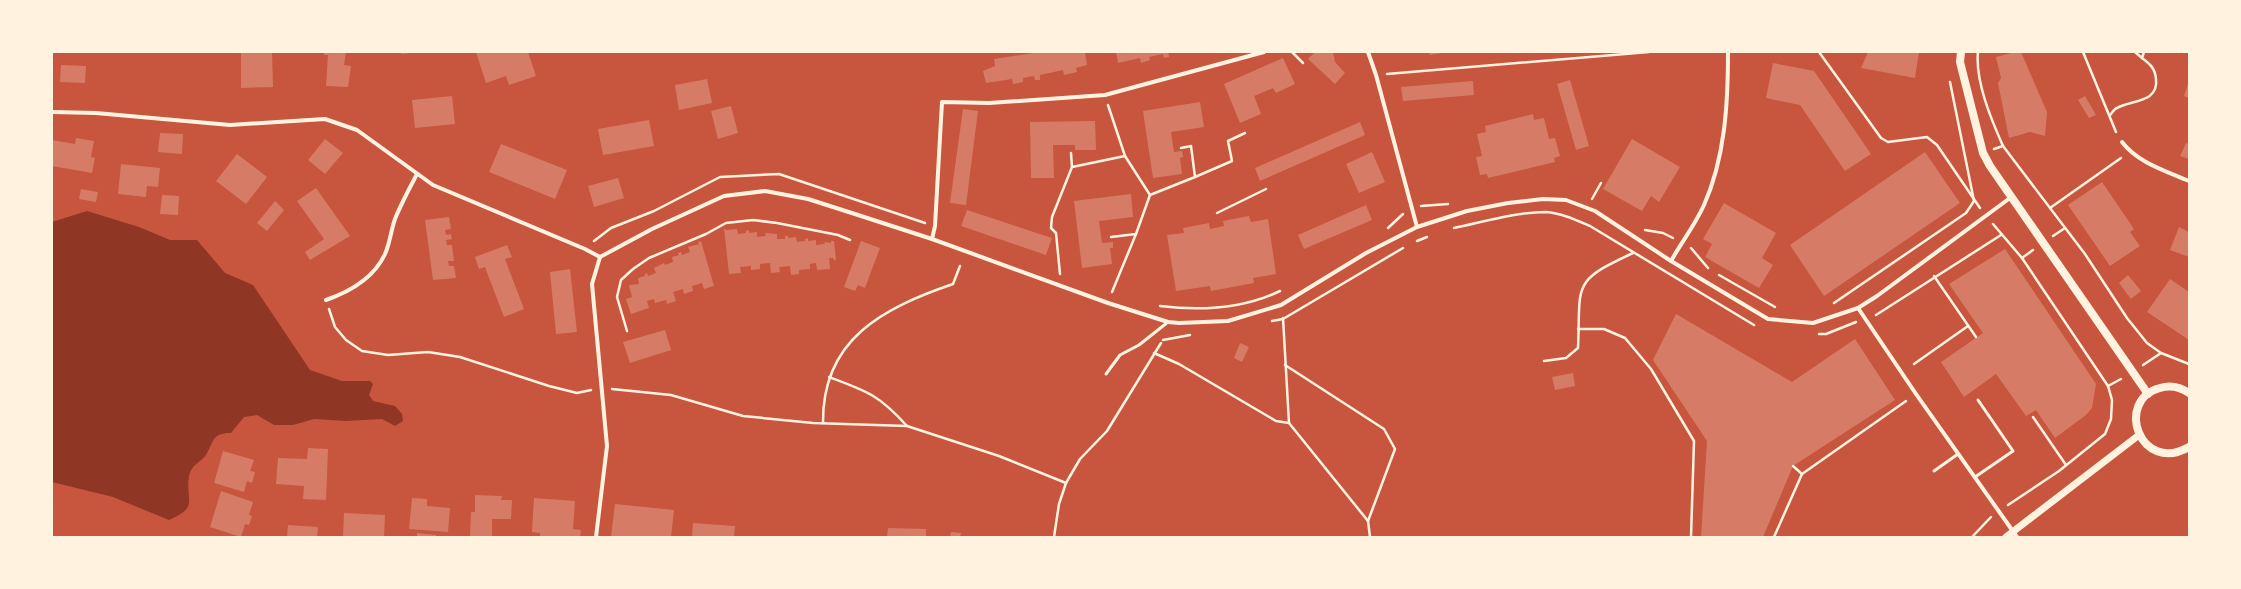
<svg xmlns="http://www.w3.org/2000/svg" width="2241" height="589" viewBox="0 0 2241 589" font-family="Helvetica,sans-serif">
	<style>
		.water { fill: #8f3625 }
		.building { fill: #d67c66 }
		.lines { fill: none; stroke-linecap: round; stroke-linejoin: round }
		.path { stroke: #fff3e0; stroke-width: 2.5 }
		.service { stroke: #fff3e0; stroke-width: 3 }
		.minor { stroke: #fff3e0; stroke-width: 4 }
		.tertiary { stroke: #fff3e0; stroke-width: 7 }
		.secondary { stroke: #fff3e0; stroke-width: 8 }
	</style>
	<rect width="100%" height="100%" fill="#c8553d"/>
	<path class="water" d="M 87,211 L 139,227 L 170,240 L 197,240 L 225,273 L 253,285 L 310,370 L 342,381 L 370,381 L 373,384 L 369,395 L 373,401 L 395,406 L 402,414 L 403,421 L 395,426 L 382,419 L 346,421 L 314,419 L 293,425 L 274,425 L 257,415 L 244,417 L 231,433 C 211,433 214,442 206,455 C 201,462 191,465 189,476 C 185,502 200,506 169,520 L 113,497 L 52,482 L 52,222 Z"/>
	<g class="building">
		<polygon points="241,52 272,52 273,87 241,88"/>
		<polygon points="324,52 346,52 344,65 351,66 348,87 326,86 328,55 324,55"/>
		<polygon points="401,52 410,52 411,53 401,54"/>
		<polygon points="476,52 528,52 536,76 509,85 506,76 486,83"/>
		<polygon points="1040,52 1085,52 1087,65 1076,68 1077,72 1064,75 1063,70 1040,75 1040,80 1035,80 1034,76 1023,78 1023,82 1013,84 1012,79 986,83 983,71 995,66 994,59"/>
		<polygon points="1116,52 1168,52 1169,57 1164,58 1163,54 1149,57 1150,60 1141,63 1140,58 1118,63"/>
		<polygon points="1315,52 1333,52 1335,62 1345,73 1335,84 1308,59"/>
		<polygon points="1429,52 1442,52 1442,53 1430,55"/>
		<polygon points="1868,52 1919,52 1915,78 1861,68"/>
		<polygon points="2015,52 2021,52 2047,112 2045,136 2030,132 2009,138 1998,83 2001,78 1996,57"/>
		<polygon points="1283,58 1295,84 1276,93 1273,88 1254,96 1261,114 1240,123 1224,84"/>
		<polygon points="1773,63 1814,71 1871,154 1845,171 1800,105 1766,98"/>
		<polygon points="61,65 86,66 85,83 60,82"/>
		<polygon points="707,79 712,103 679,110 675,85"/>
		<polygon points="1570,80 1589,146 1576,150 1557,84"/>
		<polygon points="1473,81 1474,95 1403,101 1401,87"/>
		<polygon points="2189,81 2189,98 2184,96"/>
		<polygon points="452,96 455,124 415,128 412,100"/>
		<polygon points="2085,96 2096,115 2089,118 2078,100"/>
		<polygon points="1200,102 1204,127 1171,132 1174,152 1182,151 1183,157 1180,158 1182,174 1153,178 1143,111"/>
		<polygon points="731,106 738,133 718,139 711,111"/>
		<polygon points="963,109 978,111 966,205 950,203"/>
		<polygon points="1533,114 1534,120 1544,118 1549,139 1555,138 1560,156 1554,158 1555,162 1488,178 1487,174 1480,175 1476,157 1482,156 1477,134 1486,132 1485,126"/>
		<polygon points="649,120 654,146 603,155 598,129"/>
		<polygon points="1095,121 1096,150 1075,150 1075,145 1053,145 1054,178 1031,178 1030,122"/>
		<polygon points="1360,122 1365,135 1260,181 1255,168"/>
		<polygon points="160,133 183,134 182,154 158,152"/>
		<polygon points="76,138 94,141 91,157 95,158 92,173 52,166 52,140 75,144"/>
		<polygon points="325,139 343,153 325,174 308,160"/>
		<polygon points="1632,139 1680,167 1659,202 1651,196 1642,211 1603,189"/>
		<polygon points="2186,143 2189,144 2189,159 2180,156"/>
		<polygon points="501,144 567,170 555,199 489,172"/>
		<polygon points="1372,152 1385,182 1359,193 1346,164"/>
		<polygon points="1925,152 1960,203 1824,296 1790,245"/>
		<polygon points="237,154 267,177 246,204 216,181"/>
		<polygon points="121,164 160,168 158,187 147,186 146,197 118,194"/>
		<polygon points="618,178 624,198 594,207 588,186"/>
		<polygon points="2102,182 2134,229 2130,232 2140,246 2110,266 2068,205"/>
		<polygon points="316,188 350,236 310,260 305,252 324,239 297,201"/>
		<polygon points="81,189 98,192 96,202 79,199"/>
		<polygon points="1131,194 1133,217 1099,221 1102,243 1113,242 1113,248 1110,248 1112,264 1082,268 1074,201"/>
		<polygon points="162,195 179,196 178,215 160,214"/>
		<polygon points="275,201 284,210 267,231 257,223"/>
		<polygon points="1724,203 1776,233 1762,258 1773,265 1759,288 1705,257 1712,244 1703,239"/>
		<polygon points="1366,205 1372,220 1304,249 1298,235"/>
		<polygon points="967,210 1052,238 1046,255 961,226"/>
		<polygon points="1249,216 1251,222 1268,219 1276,274 1253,278 1254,283 1211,291 1210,286 1176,291 1167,235 1184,233 1183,228 1209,223 1210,229 1224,226 1223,221"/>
		<polygon points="449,217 451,229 445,230 446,235 451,234 452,239 446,240 447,245 452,245 454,261 448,261 449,266 454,266 456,278 433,280 425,220"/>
		<polygon points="2179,227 2189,232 2189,257 2170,250"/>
		<polygon points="724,228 726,230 737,229 738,234 746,233 746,231 749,230 749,233 757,232 757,237 766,236 765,233 777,234 777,239 785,239 785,236 788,236 788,238 796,237 797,242 805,241 805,239 808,238 808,241 816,240 816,245 825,244 824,242 831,243 831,241 834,241 836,260 834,260 833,258 829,258 830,269 817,270 816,263 810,264 810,269 799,270 799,274 791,275 790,266 779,267 780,272 771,273 770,263 760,264 760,269 751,270 751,266 740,267 741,273 729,274"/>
		<polygon points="701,241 714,286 704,289 702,283 692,286 693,291 684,294 683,289 673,292 676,301 667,304 666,300 655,303 654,299 647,301 649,308 631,314 626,299 632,297 629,285 639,284 638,278 645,276 645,274 647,273 648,276 656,273 654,268 664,263 665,265 673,262 672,257 679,255 678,253 681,252 682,255 690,252 688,247 699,244 698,242"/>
		<polygon points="861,241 880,248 865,288 858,285 855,291 844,287"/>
		<polygon points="507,245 512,257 505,259 524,309 504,317 485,267 479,269 475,257"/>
		<polygon points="2005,249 2096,384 2092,408 2086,415 2055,438 2036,410 2026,416 1996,374 1964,397 1941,362 1983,333 1949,284"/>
		<polygon points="570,269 577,332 556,334 550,272"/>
		<polygon points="2128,275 2141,291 2131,299 2119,283"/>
		<polygon points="2170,279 2189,292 2189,340 2147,312"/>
		<polygon points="1676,314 1792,382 1855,339 1895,400 1793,466 1763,537 1701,537 1707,441 1653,360"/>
		<polygon points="665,330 671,350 630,363 623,342"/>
		<polygon points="1240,343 1249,347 1242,362 1234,358"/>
		<polygon points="1573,373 1575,386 1555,390 1552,377"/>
		<polygon points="308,448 328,449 326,500 303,499 304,486 276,484 278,458 307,459"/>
		<polygon points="223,451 254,460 250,471 255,472 252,483 247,481 244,492 214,483"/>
		<polygon points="221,491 253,502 249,515 252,516 249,525 245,524 241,537 210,527"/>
		<polygon points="475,495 502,496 501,500 512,500 511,519 492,519 492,537 470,537 471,512 475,512"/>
		<polygon points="412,498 427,499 427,506 450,508 448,532 409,529"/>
		<polygon points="534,498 575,501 573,529 581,530 580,537 540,537 540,533 532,532"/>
		<polygon points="615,504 674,510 671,537 611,537"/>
		<polygon points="344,513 385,515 384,537 343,537"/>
		<polygon points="693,523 735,526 734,537 692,537"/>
		<polygon points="288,525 318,527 317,537 287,537"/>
		<polygon points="888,528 926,529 926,537 887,537"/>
		<polygon points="951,532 961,533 960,537 950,537"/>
		<polygon points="417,533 436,535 436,537 417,537"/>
	</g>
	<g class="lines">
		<g class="path">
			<polyline points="1292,52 1303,63"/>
			<polyline points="1819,52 1881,138 1888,142 1927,137 1937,145 1980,208"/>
			<path d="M 1978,52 C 1975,81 1991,119 2003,146 L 2085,254 L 2127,318 L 2147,343 L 2161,353 L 2189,364"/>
			<polyline points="2083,52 2116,132"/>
			<polyline points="2135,52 2142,58"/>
			<polyline points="1387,74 1649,52"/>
			<path d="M 2110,115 C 2112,113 2114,109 2117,108 C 2131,100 2159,103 2156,79 C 2155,68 2150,64 2142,58 L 2144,52"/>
			<polyline points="1994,149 2003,146"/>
			<polyline points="1071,153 1072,167"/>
			<polyline points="1195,177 1232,161 1228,141 1245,133"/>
			<polyline points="1150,195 1195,177 1191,146 1181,148"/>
			<polyline points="1592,199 1601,183"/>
			<polyline points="1421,206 1448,204"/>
			<polyline points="2050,208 2121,158"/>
			<polyline points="1217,213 1266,189"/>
			<polyline points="1993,224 2022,258 2108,386 2112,400 2111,419 2105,434 2059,471 2008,505"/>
			<polyline points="1388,228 1403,214"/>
			<path d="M 1454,228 C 1483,222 1516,212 1546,212 C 1561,213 1576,220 1590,226 L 1754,325"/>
			<polyline points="1645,230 1663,233 1673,238"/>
			<polyline points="2053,236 2065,228"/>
			<polyline points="1111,237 1136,234 1150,195 1125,156"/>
			<polyline points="594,241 611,228 654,211 720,177 779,174 925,223"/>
			<polyline points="1417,241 1427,237"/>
			<polyline points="1691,248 1708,268"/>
			<polyline points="2022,258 2033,250"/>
			<polyline points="1060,274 1056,233 1051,228 1052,217 1072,167 1125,156 1108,105"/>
			<polyline points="1719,275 1775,307"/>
			<polyline points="1934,276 1976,337"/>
			<polyline points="1112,292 1136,234"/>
			<polyline points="1834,303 1966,213 1974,201 1950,82"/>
			<path d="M 1160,306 C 1200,311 1242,309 1280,291"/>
			<polyline points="329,309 335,327 346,340 362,351 388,355 428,352 460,357 549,386 577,393 591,390"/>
			<polyline points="1876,315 2001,235"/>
			<polyline points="1283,318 1289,423 1368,521 1370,537"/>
			<polyline points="1272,321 1283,319 1403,248"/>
			<polyline points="1578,329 1604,329 1625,338 1651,369 1694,441 1691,537"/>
			<polyline points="627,331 617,297 621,280 633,269 649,258 706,234 726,223 753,220 777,223 838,235 850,240"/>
			<polyline points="1819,334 1826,334 1856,322"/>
			<polyline points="1163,340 1190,335"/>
			<polyline points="1154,353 1179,364 1276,421 1289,423"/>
			<path d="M 1544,361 L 1566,358 L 1578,348 C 1581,284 1570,282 1633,253"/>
			<polyline points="1914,364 1968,326"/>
			<polyline points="1285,365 1384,429 1395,449 1368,521"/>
			<polyline points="2143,365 2161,353"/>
			<path d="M 829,377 C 867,391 879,395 907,426"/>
			<polyline points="2108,386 2121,379"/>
			<polyline points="612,389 671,395 743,416 813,423 907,426 999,456 1066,483"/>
			<polyline points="2033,417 2066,465"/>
			<path d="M 823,423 C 822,339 883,308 953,284 L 960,266"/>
			<polyline points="1793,466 1802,474 1906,401"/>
			<polyline points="1054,537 1059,504 1066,483 1080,459 1107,431 1161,343"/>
			<polyline points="1774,537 1802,474"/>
			<polyline points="1972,537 1991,517"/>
		</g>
		<g class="service">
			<polyline points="1106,374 1120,355 1139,345 1168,322"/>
			<polyline points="1934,471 1958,454"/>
			<polyline points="1975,477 2013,451 1978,400"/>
		</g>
		<g class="minor">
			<polyline points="1368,52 1376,75 1417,227"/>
			<polyline points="52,112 96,113 230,125 325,119 357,130 433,185 585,249 600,257"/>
			<path d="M 2122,142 C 2138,163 2166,171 2189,181"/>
			<polyline points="932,239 935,226 942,102 989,103 1105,95 1264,52"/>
			<polyline points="600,257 652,229 724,196 765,191 808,199 858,215 932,239 1108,303 1168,322 1179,323 1228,321 1281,305 1366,253 1417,227 1467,211 1508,203 1543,199 1566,200 1595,211 1671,261 1768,319 1813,323 1858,308 1877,296 2010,198"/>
			<path d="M 1671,261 C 1681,243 1695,225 1704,205 C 1725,158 1728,104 1728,52"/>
			<path d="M 326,300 C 349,292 374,278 385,254 C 390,243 391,230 395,219 C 401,204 409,189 417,174"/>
			<polyline points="1858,308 1916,394 2017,537"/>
			<polyline points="596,537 607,446 592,284 600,257"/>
		</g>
		<polyline class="tertiary" points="2006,537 2139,435"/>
		<g class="secondary">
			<polyline points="1961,52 1960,62 1983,153 1990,166 2148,394"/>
			<path d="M 2189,393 C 2180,387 2170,385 2160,388 C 2114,400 2140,475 2189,447"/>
		</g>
	</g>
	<rect width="2241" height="589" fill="none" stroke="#fff3e0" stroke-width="106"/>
</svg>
